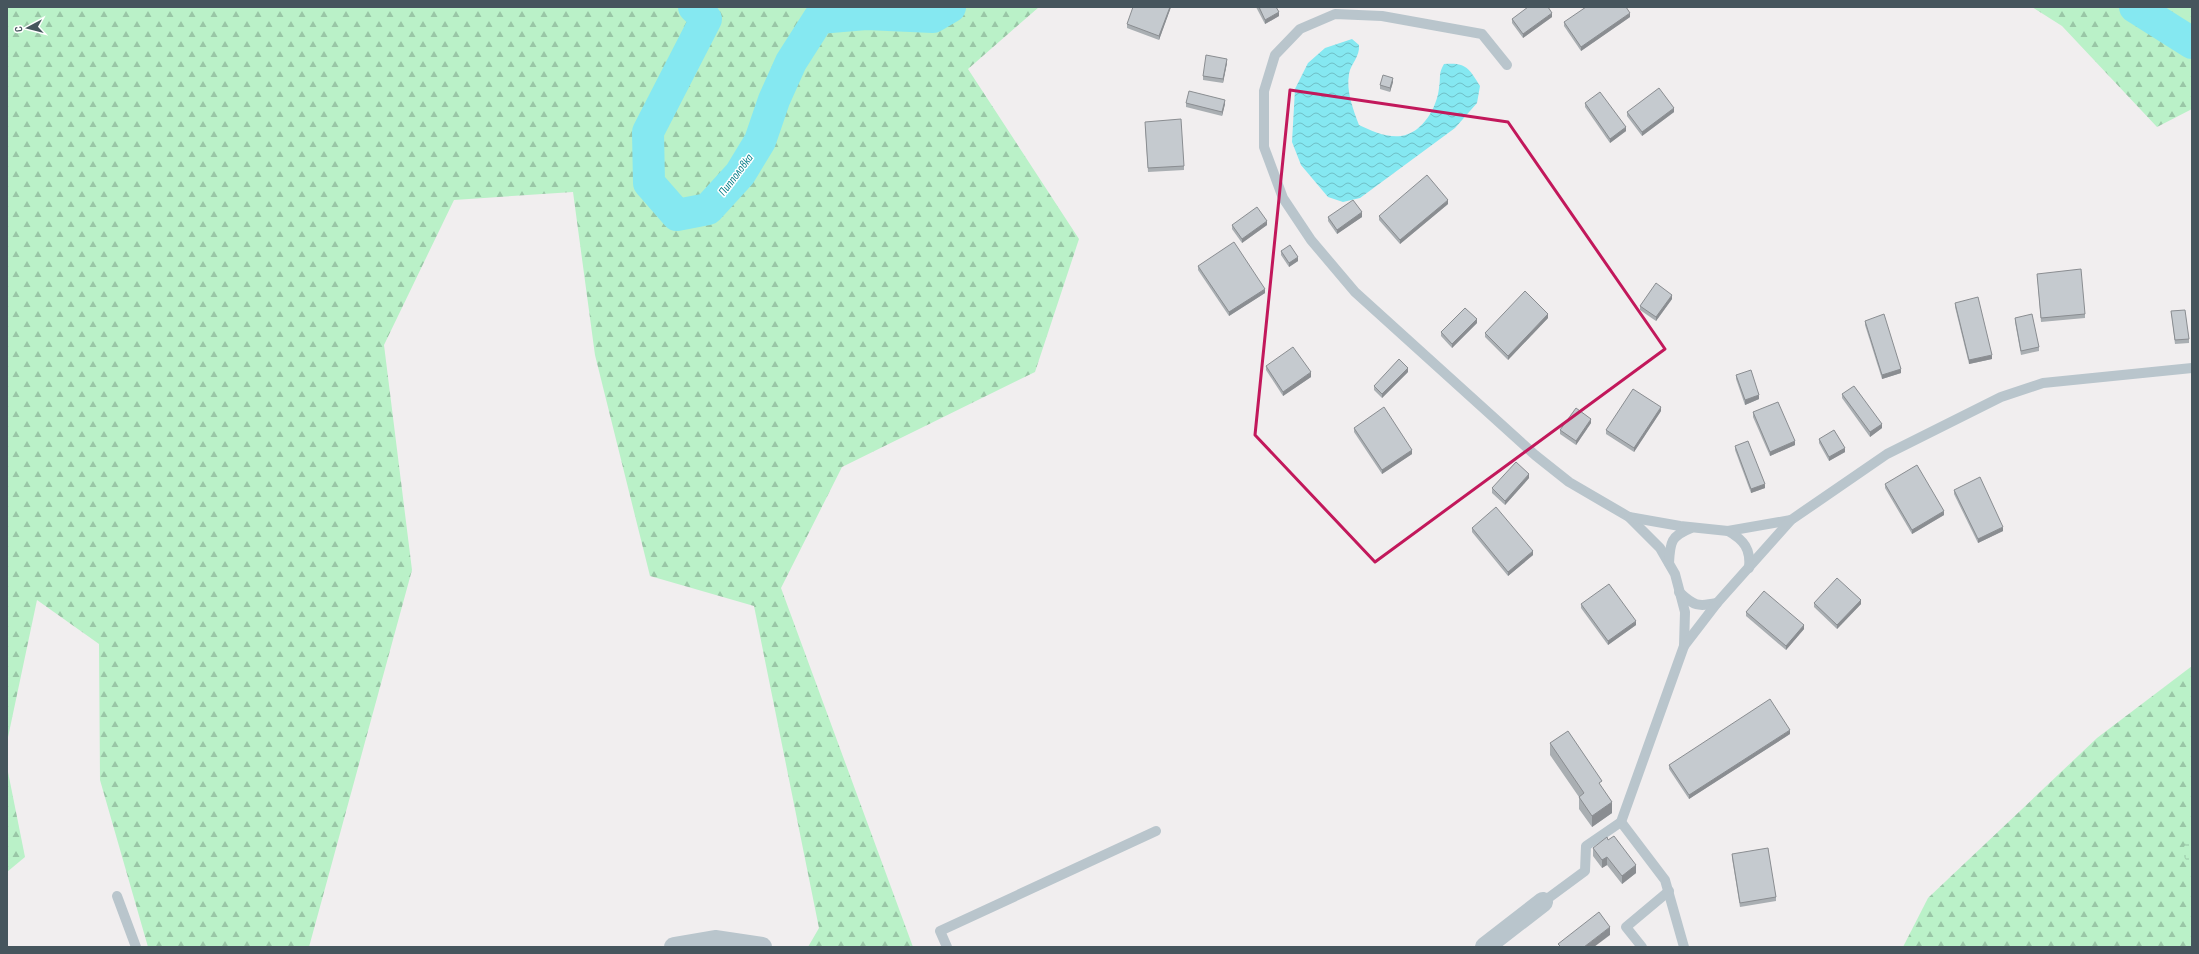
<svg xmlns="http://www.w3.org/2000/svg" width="2199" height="954" viewBox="0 0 2199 954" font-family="'Sofia Sans Condensed',sans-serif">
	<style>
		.forest { fill: url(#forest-firs) }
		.wetland { fill: url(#wetland-marsh) }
		.water { fill: url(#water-waves) }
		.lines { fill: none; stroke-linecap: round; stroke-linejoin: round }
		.river { stroke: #85e8f1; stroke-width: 32 }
		.lane { stroke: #b9c5cc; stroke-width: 10 }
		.street { stroke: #b9c5cc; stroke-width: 20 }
		.wall { fill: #a9aeb2 }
		.shaded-wall { fill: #8a8d91 }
		.building { fill: #c5cacf; stroke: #8a8d91 }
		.marked { fill: none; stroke: #c2185b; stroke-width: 3; stroke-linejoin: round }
		.labels { text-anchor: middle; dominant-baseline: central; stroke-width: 3; stroke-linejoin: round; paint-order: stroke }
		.water-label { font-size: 12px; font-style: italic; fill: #077e89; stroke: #fff }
	</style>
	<defs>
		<pattern id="forest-firs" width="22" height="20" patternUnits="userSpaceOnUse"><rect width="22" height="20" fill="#baf1c8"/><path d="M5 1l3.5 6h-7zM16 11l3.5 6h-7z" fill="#99c6a6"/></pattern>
		<pattern id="wetland-marsh" width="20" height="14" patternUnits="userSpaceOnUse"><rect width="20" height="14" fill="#baf1c8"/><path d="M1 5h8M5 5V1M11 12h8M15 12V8" fill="none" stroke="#99c6a6"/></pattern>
		<pattern id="water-waves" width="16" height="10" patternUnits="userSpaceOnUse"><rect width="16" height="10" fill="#85e8f1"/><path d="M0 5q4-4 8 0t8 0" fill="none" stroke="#6fbfc6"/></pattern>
	</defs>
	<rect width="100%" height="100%" fill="#f1eeef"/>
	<g class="forest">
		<polygon points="7,7 1039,7 968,69 1079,239 1035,372 842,467 781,588 913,947 808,947 819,928 754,606 650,576 595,355 573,192 454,200 384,345 412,570 309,947 148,947 100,780 99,644 37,600 7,742"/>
		<polygon points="2032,7 2192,7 2192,109 2157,127 2062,26"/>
		<polygon points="2192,666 2192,947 1903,947 1928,898 2097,738"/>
		<polygon points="7,767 25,857 7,872"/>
	</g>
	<polygon class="wetland" points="2192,831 2192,868 2181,853"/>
	<path class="water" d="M 1352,39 L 1359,45 C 1360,57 1351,63 1349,74 C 1346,91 1353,109 1359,125 C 1372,131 1387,138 1401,136 C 1423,133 1437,107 1439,88 C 1441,77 1438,74 1444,64 C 1466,62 1469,68 1480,86 L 1477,103 L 1455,128 L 1360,198 L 1343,202 L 1328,197 L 1301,165 L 1292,142 L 1295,89 L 1308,63 L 1325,48 Z"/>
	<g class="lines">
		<g class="river">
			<polyline points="694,7 706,19 648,132 649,183 677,215 708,209 740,174 760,141 774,100 791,62 819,18 866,14 933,17 950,7"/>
			<polyline points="2135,7 2192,43"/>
		</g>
		<g class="lane">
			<polyline points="1507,65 1482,34 1382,16 1335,14 1300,29 1275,55 1264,91 1264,147 1283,198 1311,240 1355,292 1535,455 1569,482 1629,517 1660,548 1675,574 1685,612 1684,646"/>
			<polyline points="1629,517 1680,526 1728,531 1791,520"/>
			<path d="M 1728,531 C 1744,540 1751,549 1749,568"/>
			<path d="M 1669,563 C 1670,542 1671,536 1691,528"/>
			<path d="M 1679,592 C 1694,606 1698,607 1717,603"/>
			<polyline points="1621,822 1665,880 1684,947"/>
			<polyline points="117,896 136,947"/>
			<polyline points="1543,902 1585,871 1586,846 1621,822 1684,646 1717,603 1791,520 1887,454 2001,397 2043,383 2192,368"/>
			<polyline points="947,947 940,931 1156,831"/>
			<polyline points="1642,947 1626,927 1669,891"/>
		</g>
		<g class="street">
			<polyline points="674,947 715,940 762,947"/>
			<polyline points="1485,947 1543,902"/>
		</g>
	</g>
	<g class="wall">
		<polygon points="1171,7 1159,40 1127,28 1127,24"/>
		<polygon points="1256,7 1276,7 1279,16 1265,24"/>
		<polygon points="1552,17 1523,38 1512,23 1512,19"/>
		<polygon points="1630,17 1581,51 1564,26 1564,22"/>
		<polygon points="1227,63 1223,83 1203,80 1203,76"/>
		<polygon points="1393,82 1390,92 1380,89 1380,85"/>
		<polygon points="1186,103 1225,104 1222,116 1186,107"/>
		<polygon points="1585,103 1626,131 1610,143 1585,107"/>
		<polygon points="1627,112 1674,112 1642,136 1627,116"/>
		<polygon points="1145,126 1184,166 1184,170 1148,172"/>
		<polygon points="1448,204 1400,244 1379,220 1379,216"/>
		<polygon points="1328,217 1362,217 1337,234 1328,221"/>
		<polygon points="1232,225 1267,225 1242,243 1232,229"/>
		<polygon points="1281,251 1298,261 1289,267 1281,255"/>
		<polygon points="1198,266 1265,293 1229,316 1198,270"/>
		<polygon points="2037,274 2085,314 2085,318 2041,322"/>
		<polygon points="1672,299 1656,321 1640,310 1640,306"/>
		<polygon points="1955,303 1992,359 1969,364 1955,307"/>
		<polygon points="2171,311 2189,339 2189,343 2175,344"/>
		<polygon points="1548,318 1508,360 1485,337 1485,333"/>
		<polygon points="2015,318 2039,347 2039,351 2021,355 2015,322"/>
		<polygon points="1865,321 1901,373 1882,379 1865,325"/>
		<polygon points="1477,323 1452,348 1441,336 1441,332"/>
		<polygon points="1266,366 1311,377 1283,396 1266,370"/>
		<polygon points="1408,372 1382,398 1374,390 1374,386"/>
		<polygon points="1736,375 1759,399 1745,405 1736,379"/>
		<polygon points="1842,394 1882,428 1870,437 1842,398"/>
		<polygon points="1661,411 1634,452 1606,434 1606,430"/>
		<polygon points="1753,412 1795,445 1770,456 1753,417"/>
		<polygon points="1591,423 1576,445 1560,434 1560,430"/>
		<polygon points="1354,428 1412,454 1382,474 1354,432"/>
		<polygon points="1819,439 1845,452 1829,461 1819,443"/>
		<polygon points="1735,446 1765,488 1751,493 1735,450"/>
		<polygon points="1529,478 1505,505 1492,493 1492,488"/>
		<polygon points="1885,484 1944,515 1912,534 1885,488"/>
		<polygon points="1954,490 2003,531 1978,543 1954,494"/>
		<polygon points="1472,528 1533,555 1508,576 1472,532"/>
		<polygon points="1814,603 1861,604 1837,629 1814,607"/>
		<polygon points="1581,604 1636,625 1608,645 1581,608"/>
		<polygon points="1746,612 1804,629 1786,650 1746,616"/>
		<polygon points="1790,734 1689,799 1669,769 1669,765"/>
		<polygon points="1550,743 1612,813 1592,827 1579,809 1579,797 1550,755"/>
		<polygon points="1608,840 1636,873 1622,884 1607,865 1602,868 1593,856 1593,848"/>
		<polygon points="1732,854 1776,897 1776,901 1740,907 1732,858"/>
	</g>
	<g class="shaded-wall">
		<polygon points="1170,7 1171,7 1159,40 1159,36"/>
		<polygon points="1279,12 1279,16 1265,24 1265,20"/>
		<polygon points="1552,13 1552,17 1523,38 1523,34"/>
		<polygon points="1630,13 1630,17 1581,51 1581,47"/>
		<polygon points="1227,59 1227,63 1223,83 1223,79"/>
		<polygon points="1393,78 1393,82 1390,92 1390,88"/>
		<polygon points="1225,100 1225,104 1222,116 1222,112"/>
		<polygon points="1674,108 1674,112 1642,136 1642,132"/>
		<polygon points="1626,127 1626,131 1610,143 1610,139"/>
		<polygon points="1448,200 1448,204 1400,244 1400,240"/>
		<polygon points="1362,212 1362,217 1337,234 1337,230"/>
		<polygon points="1267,221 1267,225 1242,243 1242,239"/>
		<polygon points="1298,257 1298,261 1289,267 1289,263"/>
		<polygon points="1265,289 1265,293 1229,316 1229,312"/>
		<polygon points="1672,295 1672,299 1656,321 1656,317"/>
		<polygon points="1548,314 1548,318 1508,360 1508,356"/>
		<polygon points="1477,319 1477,323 1452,348 1452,344"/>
		<polygon points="1992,355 1992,359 1969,364 1969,360"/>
		<polygon points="1408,368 1408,372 1382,398 1382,394"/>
		<polygon points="1901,369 1901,373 1882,379 1882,375"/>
		<polygon points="1311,372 1311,377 1283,396 1283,392"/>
		<polygon points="1759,395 1759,399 1745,405 1745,400"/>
		<polygon points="1661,407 1661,411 1634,452 1634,448"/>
		<polygon points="1591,419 1591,423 1576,445 1576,441"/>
		<polygon points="1882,424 1882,428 1870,437 1870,432"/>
		<polygon points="1795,441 1795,445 1770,456 1770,452"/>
		<polygon points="1845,448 1845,452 1829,461 1829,457"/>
		<polygon points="1412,450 1412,454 1382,474 1382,470"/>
		<polygon points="1529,474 1529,478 1505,505 1505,501"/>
		<polygon points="1765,484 1765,488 1751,493 1751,489"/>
		<polygon points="1944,511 1944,515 1912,534 1912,530"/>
		<polygon points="2003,527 2003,531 1978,543 1978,539"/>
		<polygon points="1533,551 1533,555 1508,576 1508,572"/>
		<polygon points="1861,600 1861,604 1837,629 1837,625"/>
		<polygon points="1636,621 1636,625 1608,645 1608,641"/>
		<polygon points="1804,625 1804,629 1786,650 1786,646"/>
		<polygon points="1790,730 1790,734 1689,799 1689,795"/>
		<polygon points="1612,802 1612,813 1592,827 1592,816"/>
		<polygon points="1607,857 1607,865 1602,868 1602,860"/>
		<polygon points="1636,865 1636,873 1622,884 1622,876"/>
		<polygon points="1610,927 1610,935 1594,947 1584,947"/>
	</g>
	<g class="building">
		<polygon points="1133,7 1170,7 1159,36 1127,24"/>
		<polygon points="1259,7 1276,7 1279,12 1265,20"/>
		<polygon points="1528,7 1548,7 1552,13 1523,34 1512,19"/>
		<polygon points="1586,7 1626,7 1630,13 1581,47 1564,22"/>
		<polygon points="1206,55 1227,59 1223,79 1203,76"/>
		<polygon points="1383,75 1393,78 1390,88 1380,85"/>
		<polygon points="1659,88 1674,108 1642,132 1627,112"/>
		<polygon points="1189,91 1225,100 1222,112 1186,103"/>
		<polygon points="1600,92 1626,127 1610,139 1585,103"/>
		<polygon points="1181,119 1184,166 1148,168 1145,122"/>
		<polygon points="1427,175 1448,200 1400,240 1379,216"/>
		<polygon points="1353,200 1362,212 1337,230 1328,217"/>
		<polygon points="1257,207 1267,221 1242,239 1232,225"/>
		<polygon points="1234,242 1265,289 1229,312 1198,266"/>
		<polygon points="1290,245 1298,257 1289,263 1281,251"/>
		<polygon points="2081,269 2085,314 2041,318 2037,274"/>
		<polygon points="1656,283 1672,295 1656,317 1640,306"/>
		<polygon points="1525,291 1548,314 1508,356 1485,333"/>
		<polygon points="1978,297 1992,355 1969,360 1955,303"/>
		<polygon points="1465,308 1477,319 1452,344 1441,332"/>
		<polygon points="2185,310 2189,339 2175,340 2171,311"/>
		<polygon points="1884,314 1901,369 1882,375 1865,321"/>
		<polygon points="2032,314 2039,347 2021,351 2015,318"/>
		<polygon points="1293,347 1311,372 1283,392 1266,366"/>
		<polygon points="1399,359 1408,368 1382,394 1374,386"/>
		<polygon points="1751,370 1759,395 1745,400 1736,375"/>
		<polygon points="1854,386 1882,424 1870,432 1842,394"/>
		<polygon points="1633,389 1661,407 1634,448 1606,430"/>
		<polygon points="1778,402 1795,441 1770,452 1753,412"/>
		<polygon points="1384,407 1412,450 1382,470 1354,428"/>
		<polygon points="1576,408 1591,419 1576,441 1560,430"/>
		<polygon points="1834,430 1845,448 1829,457 1819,439"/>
		<polygon points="1748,441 1765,484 1751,489 1735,446"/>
		<polygon points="1516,462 1529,474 1505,501 1492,488"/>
		<polygon points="1917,465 1944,511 1912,530 1885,484"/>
		<polygon points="1980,477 2003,527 1978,539 1954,490"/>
		<polygon points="1496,507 1533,551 1508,572 1472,528"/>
		<polygon points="1837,578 1861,600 1837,625 1814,603"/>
		<polygon points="1609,584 1636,621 1608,641 1581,604"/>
		<polygon points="1764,591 1804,625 1786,646 1746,612"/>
		<polygon points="1770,699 1790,730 1689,795 1669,765"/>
		<polygon points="1568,731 1602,781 1599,783 1612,802 1592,816 1579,797 1584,793 1550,743"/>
		<polygon points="1614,836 1636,865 1622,876 1607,857 1602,860 1593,848 1607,837 1608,840"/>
		<polygon points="1768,848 1776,897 1740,903 1732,854"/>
		<polygon points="1599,912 1610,927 1584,947 1561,947 1558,944"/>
	</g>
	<path class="marked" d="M 1290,90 L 1508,122 L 1665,349 L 1375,562 L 1255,435 Z"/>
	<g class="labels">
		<g class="water-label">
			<text transform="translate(736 175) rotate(-53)">Пипполовка</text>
		</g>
	</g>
	<rect width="2199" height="954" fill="none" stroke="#46555d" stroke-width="16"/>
	<g transform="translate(28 28) rotate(263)" stroke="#ffffff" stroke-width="3" paint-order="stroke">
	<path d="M0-3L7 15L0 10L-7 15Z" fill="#46555d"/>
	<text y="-6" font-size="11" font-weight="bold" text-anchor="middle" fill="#46555d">С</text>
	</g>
</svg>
